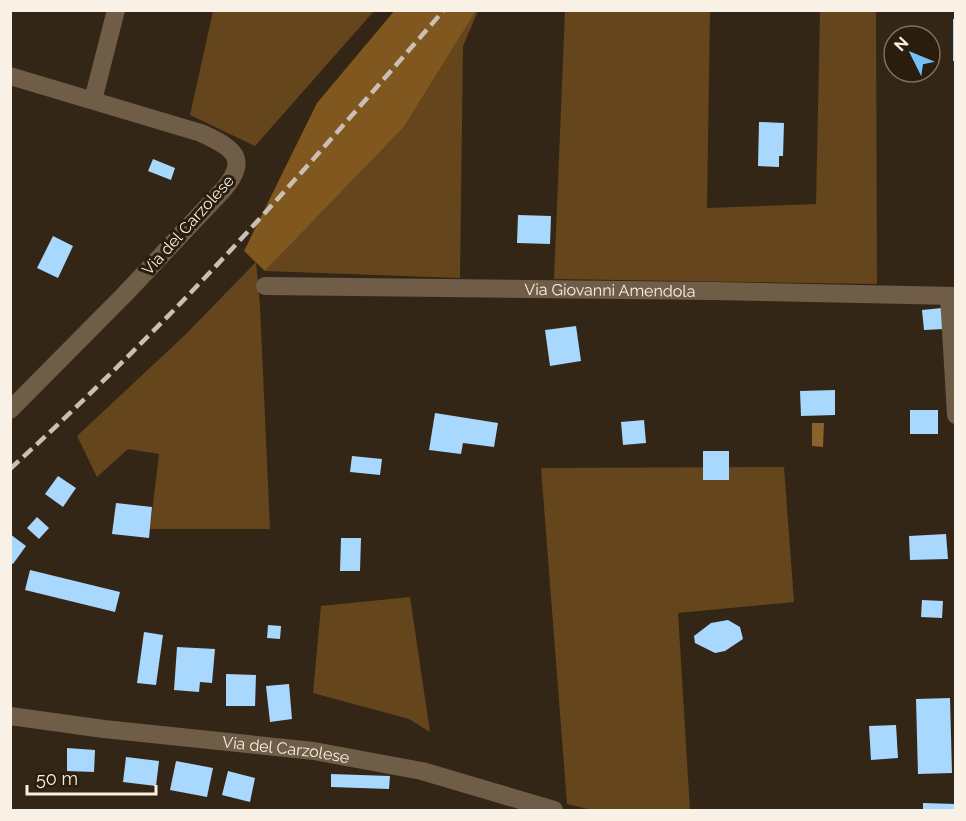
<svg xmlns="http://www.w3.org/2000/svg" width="966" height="821" font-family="Raleway,sans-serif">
  <rect width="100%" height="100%" fill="#342616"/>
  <g fill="#64451c">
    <polygon points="213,11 213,10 374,11 255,146 190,115"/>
    <polygon points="476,11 478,11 463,46 460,278 265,271 404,127"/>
    <polygon points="565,11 710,11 707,208 816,204 820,11 876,11 877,284 554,279"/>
    <polygon points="256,262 260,306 270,529 150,529 159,454 128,449 97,477 77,436 184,336"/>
    <polygon points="784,467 794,602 678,613 690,810 592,810 567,804 541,468"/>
    <polygon points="410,597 430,732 409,719 313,693 321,606"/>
  </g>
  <polygon fill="#80571e" points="395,10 476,11 404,127 265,271 244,251 317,103"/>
  <polygon fill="#8c622b" points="812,423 824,423 823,447 812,446"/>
  <g fill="#a8d8fd">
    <rect x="953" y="19" width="3" height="42"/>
    <polygon points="759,122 784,123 783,156 779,156 779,167 758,166"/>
    <polygon points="153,159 175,168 171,180 148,171"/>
    <polygon points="518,215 551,216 550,244 517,243"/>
    <polygon points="53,236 73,246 58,278 37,268"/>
    <polygon points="942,308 944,329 924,330 922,310"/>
    <polygon points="576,326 581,361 550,366 545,330"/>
    <polygon points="835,390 835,415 801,416 800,391"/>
    <rect x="910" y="410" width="28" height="24"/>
    <polygon points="435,413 498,423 494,447 463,443 461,454 429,450"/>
    <polygon points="644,420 646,443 623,445 621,422"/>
    <rect x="703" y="451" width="26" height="29"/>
    <polygon points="352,456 382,459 380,475 350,472"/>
    <polygon points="58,476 76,488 63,507 45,494"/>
    <polygon points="116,503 152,507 149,538 112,534"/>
    <polygon points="37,517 49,528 39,539 27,528"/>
    <polygon points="10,534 26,546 13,564 10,562"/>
    <polygon points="946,534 948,559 910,560 909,536"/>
    <polygon points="341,538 361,538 360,571 340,571"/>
    <polygon points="30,570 120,592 115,612 25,590"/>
    <polygon points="922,600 943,601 942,618 921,617"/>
    <polygon points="728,620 740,627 743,639 725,651 715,653 695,643 694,636 711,623"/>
    <polygon points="268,625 281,626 280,639 267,638"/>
    <polygon points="144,632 163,635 156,685 137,683"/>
    <polygon points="177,647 215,649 212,683 200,682 199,692 174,690"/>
    <polygon points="226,674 256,675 255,706 226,706"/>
    <polygon points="289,684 292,719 270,722 266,686"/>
    <polygon points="950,698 952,773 918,774 916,699"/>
    <polygon points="896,725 898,758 871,760 869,726"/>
    <polygon points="67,748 95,750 94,772 67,771"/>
    <polygon points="126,757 159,761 156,786 123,782"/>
    <polygon points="176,761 213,768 207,797 170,790"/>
    <polygon points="228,771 255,778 250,802 222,795"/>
    <polygon points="331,774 390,776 389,789 331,787"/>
    <polygon points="923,803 955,804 955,810 923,810"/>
  </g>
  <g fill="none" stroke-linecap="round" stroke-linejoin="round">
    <g stroke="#6f5d47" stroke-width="18">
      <path d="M10,76l191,57c31,14 50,25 22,57l-98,104 -115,116"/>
      <polyline points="93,100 116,10"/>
      <path id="s1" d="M265,286l447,5 244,5"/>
      <polyline points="949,296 956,415"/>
      <path id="s2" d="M10,716l94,13 210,22 108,20 132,39"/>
    </g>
    <path stroke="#c9bfb4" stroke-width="4.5" stroke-dasharray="12 6" stroke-linecap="butt" d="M10,469c56,-51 110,-104 163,-158 94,-97 182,-199 271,-301"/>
  </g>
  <g text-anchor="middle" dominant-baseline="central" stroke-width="6" stroke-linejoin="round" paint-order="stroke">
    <g font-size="16" fill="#f9f0e6" stroke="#2a1d0d">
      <text transform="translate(188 225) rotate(-48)">Via del Carzolese</text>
      <text stroke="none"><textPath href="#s1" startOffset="345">Via Giovanni Amendola</textPath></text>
      <text stroke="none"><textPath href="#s2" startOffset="278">Via del Carzolese</textPath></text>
    </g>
  </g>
  <rect width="966" height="821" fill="none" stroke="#f9f0e6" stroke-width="24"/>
  <g transform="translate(912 54) rotate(313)"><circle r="28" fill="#2a1d0d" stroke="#7d7164" stroke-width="1.5"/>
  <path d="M0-4.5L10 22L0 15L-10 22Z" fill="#75c0f6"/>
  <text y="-9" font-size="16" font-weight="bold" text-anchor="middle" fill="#f9f0e6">N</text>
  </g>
  <path d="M27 785v9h129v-9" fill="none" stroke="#f9f0e6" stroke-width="3"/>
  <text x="36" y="785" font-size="18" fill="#f9f0e6" stroke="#2a1d0d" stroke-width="4.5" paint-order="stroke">50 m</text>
</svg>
